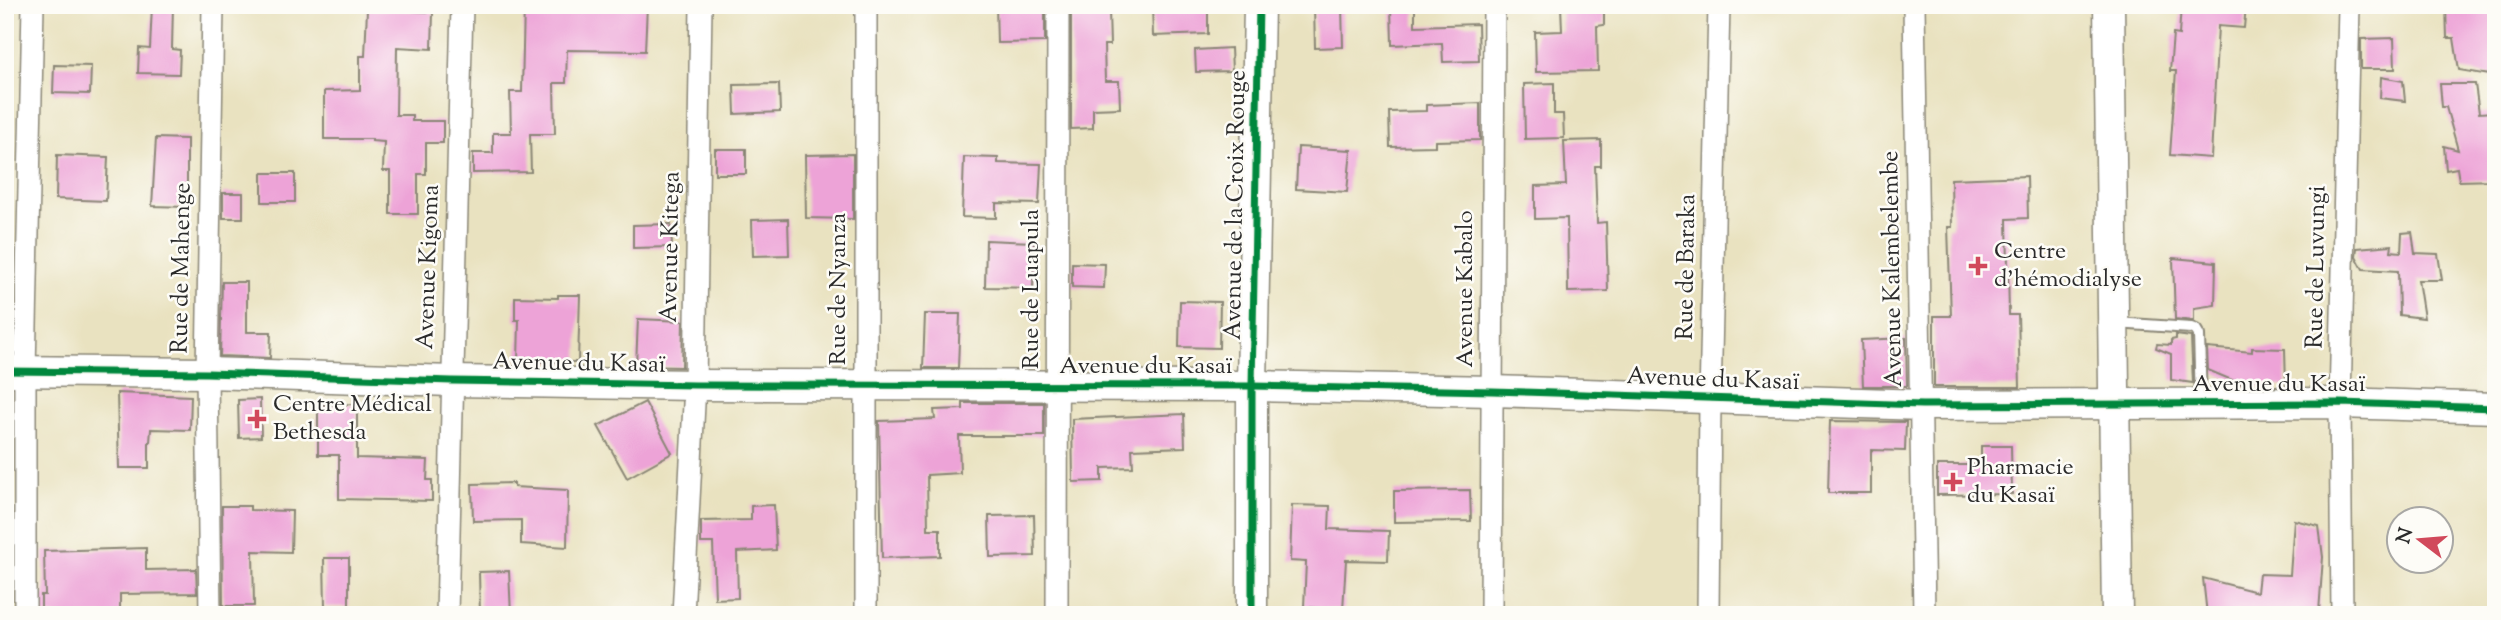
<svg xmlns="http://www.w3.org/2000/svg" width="2501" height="620" font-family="'Sorts Mill Goudy',serif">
  <rect width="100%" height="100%" fill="#fdfcf7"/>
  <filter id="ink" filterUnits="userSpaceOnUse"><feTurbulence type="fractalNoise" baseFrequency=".0143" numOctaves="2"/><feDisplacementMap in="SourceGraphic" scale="14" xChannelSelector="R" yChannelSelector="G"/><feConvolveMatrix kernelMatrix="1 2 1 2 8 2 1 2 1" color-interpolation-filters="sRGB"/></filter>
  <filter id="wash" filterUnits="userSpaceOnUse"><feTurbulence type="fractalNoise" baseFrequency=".00686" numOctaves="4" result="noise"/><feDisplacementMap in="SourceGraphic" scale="28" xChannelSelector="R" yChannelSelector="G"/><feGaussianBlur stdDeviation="1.57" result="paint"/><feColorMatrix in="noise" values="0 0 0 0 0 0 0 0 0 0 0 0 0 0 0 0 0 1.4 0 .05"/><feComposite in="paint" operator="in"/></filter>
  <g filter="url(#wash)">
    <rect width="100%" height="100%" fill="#e9e2c0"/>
    <g id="blocks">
      <g fill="#eda3d7">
        <polygon points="152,5 173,5 172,49 180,50 179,74 138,73 139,48 150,49"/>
        <polygon points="524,5 647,5 645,51 567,50 566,83 554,83 555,134 530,134 531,172 473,173 473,153 493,153 493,133 511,133 510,92 522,92"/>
        <polygon points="996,5 1045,5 1045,42 997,43"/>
        <polygon points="1071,5 1102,5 1102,10 1109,10 1110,45 1104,45 1105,81 1119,81 1120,108 1093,109 1093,128 1071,129"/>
        <polygon points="1152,5 1208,5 1208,34 1153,36"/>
        <polygon points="1391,5 1415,5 1415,26 1478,24 1479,61 1443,62 1442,43 1392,45"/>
        <polygon points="1561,5 1604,5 1604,25 1597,26 1598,71 1536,72 1535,32 1562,31"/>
        <polygon points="2181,5 2246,5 2244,28 2218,26 2211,158 2170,155 2176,71 2170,71 2173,34 2179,35"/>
        <polygon points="2446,5 2496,5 2496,76 2459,70 2454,38 2447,38"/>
        <polygon points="1314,6 1342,6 1343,47 1315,48"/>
        <polygon points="367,9 433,12 432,49 397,47 396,115 412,115 412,121 443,121 443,143 426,143 426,174 418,174 418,214 390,214 390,171 383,171 384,142 372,141 372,139 324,139 324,91 360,90 360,56 365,56"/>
        <polygon points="2394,38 2395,69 2361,69 2361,39"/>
        <polygon points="1231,48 1232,71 1196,72 1195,50"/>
        <polygon points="54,65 91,66 90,94 53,93"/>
        <polygon points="2381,77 2403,81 2405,101 2380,98"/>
        <polygon points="1554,83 1554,114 1563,114 1564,138 1525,139 1524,84"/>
        <polygon points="779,84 780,112 735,114 734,85"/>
        <polygon points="2440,84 2475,84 2479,113 2493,112 2496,129 2496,180 2459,181 2457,168 2446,170 2444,146 2458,150 2446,107 2442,107"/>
        <polygon points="1480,103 1480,140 1435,141 1435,146 1390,147 1389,112 1426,111 1426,105"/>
        <polygon points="156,138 187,139 187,207 152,206"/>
        <polygon points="1601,140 1601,166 1595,166 1597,223 1606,222 1608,291 1568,292 1567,218 1535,219 1535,186 1566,185 1564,141"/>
        <polygon points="1298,147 1351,150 1347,192 1296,189"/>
        <rect x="715" y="149" width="31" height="25"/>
        <polygon points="853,154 853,219 806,218 805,155"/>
        <polygon points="57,155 108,157 106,201 56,199"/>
        <polygon points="964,157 998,158 998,163 1041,164 1039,204 996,203 996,218 962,217"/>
        <rect x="262" y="173" width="33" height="29"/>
        <polygon points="2027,176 2028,218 2007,219 2009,315 2018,315 2020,387 1934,387 1934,316 1951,316 1948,227 1952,227 1951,179"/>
        <rect x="223" y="193" width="20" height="25"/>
        <polygon points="788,219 789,255 753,256 752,220"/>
        <polygon points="671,224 672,247 633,248 633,225"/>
        <polygon points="2412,232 2415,253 2438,254 2442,280 2418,280 2424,318 2399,315 2398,271 2363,269 2356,256 2357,248 2392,245 2391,251 2401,252 2402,233"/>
        <polygon points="986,240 1034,242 1033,288 985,287"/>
        <polygon points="2173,258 2216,262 2215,305 2194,308 2194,321 2175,319"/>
        <polygon points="1072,263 1105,264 1104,288 1072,287"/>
        <polygon points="222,282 247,282 247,332 271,332 270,358 220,356"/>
        <polygon points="558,295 580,295 578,362 518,362 519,320 515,320 515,297 558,298"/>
        <polygon points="1180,301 1220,302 1219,348 1179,347"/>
        <polygon points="925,314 960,314 958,368 923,368"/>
        <polygon points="638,319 683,321 682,367 636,366"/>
        <polygon points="2176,335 2191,337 2193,383 2171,380 2171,354 2156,348 2157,344 2171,345 2171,340 2176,339"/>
        <polygon points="1906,338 1907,386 1863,386 1861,340"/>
        <polygon points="2207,348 2252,352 2252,348 2285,349 2286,386 2246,386 2208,370"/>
        <polygon points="117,393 191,396 190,430 151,429 150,442 149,442 149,468 119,468"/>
        <polygon points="260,399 261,437 239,438 238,400"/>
        <polygon points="645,402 672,453 627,478 598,426"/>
        <polygon points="963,403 1044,403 1044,436 959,436 960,473 927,475 928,529 940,529 940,556 882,558 879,421 935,419 934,410 963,409"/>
        <polygon points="357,404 357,458 428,460 427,480 432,480 432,501 339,499 339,455 318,455 318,405"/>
        <polygon points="1184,414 1185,447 1132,449 1133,467 1102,468 1102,481 1073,482 1072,419"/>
        <polygon points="1830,421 1906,422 1905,451 1871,450 1871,493 1828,493"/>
        <polygon points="1981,446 2011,446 2012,494 1937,495 1937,465 1981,465"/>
        <polygon points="514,483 514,487 568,490 567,547 521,544 521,520 473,521 472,484"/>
        <polygon points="1470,490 1471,521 1394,522 1394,491"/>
        <polygon points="774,505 776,550 737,552 738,598 715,599 713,543 701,543 701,521 751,520 751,506"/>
        <polygon points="1292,505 1330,506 1329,529 1389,531 1388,561 1346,560 1343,610 1304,607 1306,562 1290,561"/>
        <polygon points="222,506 250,506 250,510 292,511 291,552 253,551 254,606 223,606"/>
        <polygon points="1034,515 1035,556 990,557 989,516"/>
        <polygon points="2294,520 2319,526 2323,557 2319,612 2234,612 2234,615 2207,615 2203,578 2257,592 2259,574 2290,575"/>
        <polygon points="146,548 146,570 196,569 197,593 120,594 120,615 41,615 41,595 45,595 44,551"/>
        <polygon points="324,558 349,558 349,607 325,607"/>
        <polygon points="509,571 511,615 480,615 479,572"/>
      </g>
    </g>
  </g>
  <g filter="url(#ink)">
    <use href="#blocks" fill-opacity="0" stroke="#8a8676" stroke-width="2"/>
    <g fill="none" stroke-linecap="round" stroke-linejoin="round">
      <g stroke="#8a8676" stroke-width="14">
        <polyline id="lane" points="2115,323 2191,328 2196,330 2199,335 2201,403"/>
      </g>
      <g stroke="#8a8676" stroke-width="24">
        <g id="street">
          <polyline points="866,5 866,615"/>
          <polyline points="1914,5 1924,615"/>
          <polyline points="25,615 25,371 33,5"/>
          <polyline points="210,615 207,373 213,5"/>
          <polyline points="447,615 462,5"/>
          <polyline points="683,615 695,385 701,5"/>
          <polyline points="1057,615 1058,5"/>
          <polyline points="1491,615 1494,5"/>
          <polyline points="1708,615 1710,400 1719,5"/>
          <polyline points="2342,615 2340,403 2349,5"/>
        </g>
      </g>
      <g stroke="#8a8676" stroke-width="33">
        <g id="secondary">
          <polyline points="2109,5 2117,615"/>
          <polyline points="5,371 207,373 452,381 695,385 1252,386 1492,391 1922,405 2340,403 2496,408"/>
          <polyline points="1252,615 1252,386 1259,5"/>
        </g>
      </g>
      <use href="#lane" stroke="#fff" stroke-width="10"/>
      <use href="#street" stroke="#fff" stroke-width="21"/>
      <use href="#secondary" stroke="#fff" stroke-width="30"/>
      <g stroke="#fdfcf7" stroke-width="11">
        <g id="cycleway">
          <polyline points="5,371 207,373 452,381 695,385 1252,386 1492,391 1922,405 2340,403 2496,408"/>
          <polyline points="1252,615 1252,386 1259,5"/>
        </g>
      </g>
      <use href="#cycleway" stroke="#00873e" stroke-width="7"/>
    </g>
  </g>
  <g fill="#d1495b" stroke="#fdfcf7" stroke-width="2.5">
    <path d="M1974.5 255.5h7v7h7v7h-7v7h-7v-7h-7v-7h7z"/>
    <path d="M253.5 408.5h7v7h7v7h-7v7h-7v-7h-7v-7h7z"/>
    <path d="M1949.5 471.5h7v7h7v7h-7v7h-7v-7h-7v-7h7z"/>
  </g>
  <g text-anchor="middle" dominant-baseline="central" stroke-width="5" stroke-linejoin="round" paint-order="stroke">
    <g font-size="24" fill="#2b2b2b" stroke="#fdfcf7">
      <text transform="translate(1236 205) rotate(-89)">Avenue de la Croix Rouge</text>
      <text transform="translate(671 247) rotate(-89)">Avenue Kitega</text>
      <text transform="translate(429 267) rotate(-88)">Avenue Kigoma</text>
      <text transform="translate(1687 267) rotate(-89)">Rue de Baraka</text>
      <text transform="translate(2317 267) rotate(-89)">Rue de Luvungi</text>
      <text transform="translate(182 268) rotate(-89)">Rue de Mahenge</text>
      <text transform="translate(1893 269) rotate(-91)">Avenue Kalembelembe</text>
      <text transform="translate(839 289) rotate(-90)">Rue de Nyanza</text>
      <text transform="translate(1032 289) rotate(-90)">Rue de Luapula</text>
      <text transform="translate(1466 289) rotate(-90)">Avenue Kabalo</text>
      <text transform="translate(579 364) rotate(1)">Avenue du Kasaï</text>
      <text x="1146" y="367">Avenue du Kasaï</text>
      <text transform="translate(1713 380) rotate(2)">Avenue du Kasaï</text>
      <text x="2279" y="385">Avenue du Kasaï</text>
    </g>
    <g font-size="24" fill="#2b2b2b" stroke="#fdfcf7" text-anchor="start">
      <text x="1994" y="252">Centre<tspan x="1994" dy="28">d'hémodialyse</tspan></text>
      <text x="273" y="405">Centre Médical<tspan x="273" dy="28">Bethesda</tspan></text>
      <text x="1967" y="468">Pharmacie<tspan x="1967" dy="28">du Kasaï</tspan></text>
    </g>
  </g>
  <rect width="2501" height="620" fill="none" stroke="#fdfcf7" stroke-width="28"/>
  <g transform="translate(2420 540) rotate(286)"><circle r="33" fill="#fdfcf7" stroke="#a9a8a5" stroke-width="2"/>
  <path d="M0-5L12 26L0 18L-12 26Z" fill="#d1495b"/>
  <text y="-10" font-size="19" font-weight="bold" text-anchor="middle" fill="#2b2b2b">N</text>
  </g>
</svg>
